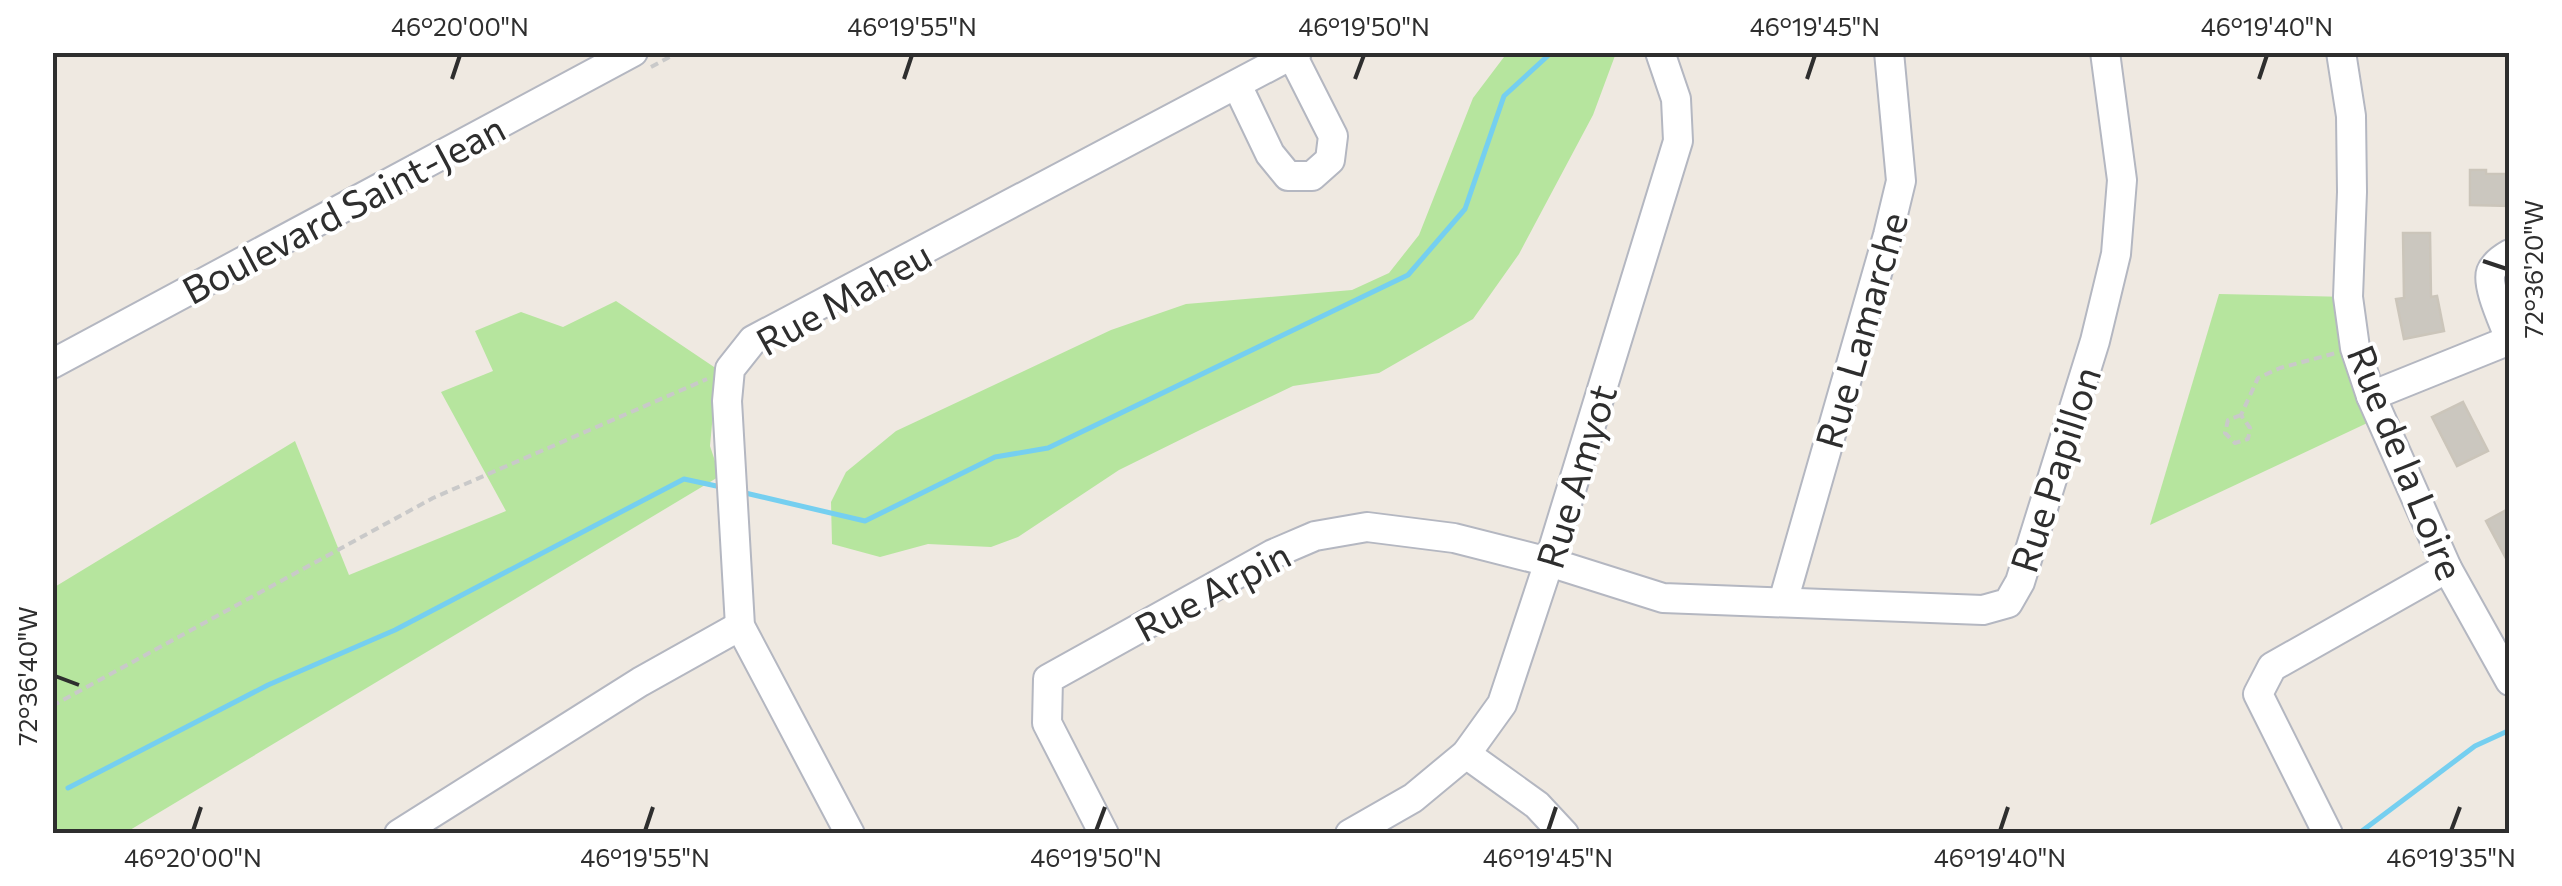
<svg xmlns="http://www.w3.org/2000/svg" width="2562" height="886" font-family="Commissioner,sans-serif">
  <rect width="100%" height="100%" fill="#efe9e1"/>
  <g fill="#b6e59e">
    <polygon points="1507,53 1616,53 1593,115 1519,254 1473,319 1379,373 1293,386 1200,430 1119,470 1018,537 991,547 928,544 880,557 832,544 831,502 846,472 896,431 1111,330 1186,304 1352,290 1389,273 1419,235 1473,98"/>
    <polygon points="2219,294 2348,297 2380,417 2150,525"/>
    <polygon points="616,301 717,369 710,446 720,476 125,833 53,834 53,588 295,441 349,575 506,511 441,392 493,371 475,331 521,312 563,327"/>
  </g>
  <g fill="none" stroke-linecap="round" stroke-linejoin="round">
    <g stroke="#75cff0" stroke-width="5">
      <polyline points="741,492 865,521 995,457 1048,448 1408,275 1465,209 1504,96 1552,52"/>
      <polyline points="68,788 268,685 395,630 684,479 721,487"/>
      <polyline points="2358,834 2475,746 2510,730"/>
    </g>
  </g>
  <g fill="#cbc7bf" stroke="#cbc5ba" stroke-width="2.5">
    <polygon points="2470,170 2486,170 2486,174 2510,174 2510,206 2470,205"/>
    <polygon points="2403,233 2430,233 2431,297 2437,296 2444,331 2404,339 2396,299 2404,298"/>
    <polygon points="2463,402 2488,451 2457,466 2432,417"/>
    <polygon points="2510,508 2510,566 2486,521"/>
  </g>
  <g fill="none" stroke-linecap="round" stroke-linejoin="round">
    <g stroke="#b4b7c1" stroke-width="32">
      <g id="minor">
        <polyline points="2341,52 2351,116 2352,192 2348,297 2355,348 2371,396 2447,568 2510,681"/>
        <polyline points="1237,85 1270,154 1288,176 1312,176 1330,160 1333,136 1292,55"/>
        <path d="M2510,254c-7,4 -16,10 -19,18 -5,14 14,53 19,68"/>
        <polyline points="52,364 633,52"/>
        <polyline points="2371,396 2510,340"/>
        <polyline points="1783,602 1888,235 1901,181 1889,52"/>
        <polyline points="1466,754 1537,805 1564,834"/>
        <polyline points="399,834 640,682 740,626"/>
        <polyline points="850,834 740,626 727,401 730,369 753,340 1297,52"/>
        <polyline points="1104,834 1047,723 1048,679 1273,554 1315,536 1367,527 1454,538 1549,562 1663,598 1983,610 2008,603 2020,582 2095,341 2116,254 2122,180 2105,52"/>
        <polyline points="1350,834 1413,798 1466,754 1502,704 1549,562 1678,141 1676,99 1660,52"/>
        <polyline points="2328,834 2258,694 2272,667 2447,568"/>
      </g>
    </g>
    <g stroke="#c9c9c9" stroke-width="4" stroke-dasharray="8 5" stroke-linecap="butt">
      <polyline points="651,67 679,52"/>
      <polyline points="2241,415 2228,420 2225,433 2235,443 2248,439 2250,428 2241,415 2258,378 2280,368 2336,353"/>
      <polyline points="52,706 433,498 707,379"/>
    </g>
    <use href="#minor" stroke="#fff" stroke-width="28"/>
  </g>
  <path fill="none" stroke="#2e2e2e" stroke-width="4" d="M452,79l8,-24M904,79l8,-24M1355,79l9,-24M1807,79l8,-24M2259,79l8,-24M2483,261l24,8M55,676l24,9M193,831l8,-24M645,831l8,-24M1096,831l9,-24M1548,831l8,-24M2000,831l8,-24M2451,831l9,-24"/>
  <g text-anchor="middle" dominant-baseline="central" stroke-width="8" stroke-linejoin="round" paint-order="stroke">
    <g font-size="38" fill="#2e2e2e" stroke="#fff">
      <text transform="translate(343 208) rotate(-28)">Boulevard Saint-Jean</text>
      <text transform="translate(843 297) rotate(-29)">Rue Maheu</text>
      <text transform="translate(1860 330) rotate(-74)">Rue Lamarche</text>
      <text transform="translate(2407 462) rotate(68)">Rue de la Loire</text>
      <text transform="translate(2054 469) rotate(-72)">Rue Papillon</text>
      <text transform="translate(1575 476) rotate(-73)">Rue Amyot</text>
      <text transform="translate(1212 590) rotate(-28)">Rue Arpin</text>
    </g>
  </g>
  <rect width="2562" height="886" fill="none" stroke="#ffffff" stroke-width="110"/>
  <rect x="55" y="55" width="2452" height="776" fill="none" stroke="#2e2e2e" stroke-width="4"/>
  <g font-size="25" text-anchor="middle" fill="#2e2e2e">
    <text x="460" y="36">46°20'00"N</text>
    <text x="912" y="36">46°19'55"N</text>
    <text x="1364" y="36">46°19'50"N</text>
    <text x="1815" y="36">46°19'45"N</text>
    <text x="2267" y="36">46°19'40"N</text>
    <text transform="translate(2534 269) rotate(-90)" y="9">72°36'20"W</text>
    <text transform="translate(28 676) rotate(-90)" y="9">72°36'40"W</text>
    <text x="193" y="867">46°20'00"N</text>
    <text x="645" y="867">46°19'55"N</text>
    <text x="1096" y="867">46°19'50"N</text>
    <text x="1548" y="867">46°19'45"N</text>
    <text x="2000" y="867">46°19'40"N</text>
    <text x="2451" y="867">46°19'35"N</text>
  </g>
</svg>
